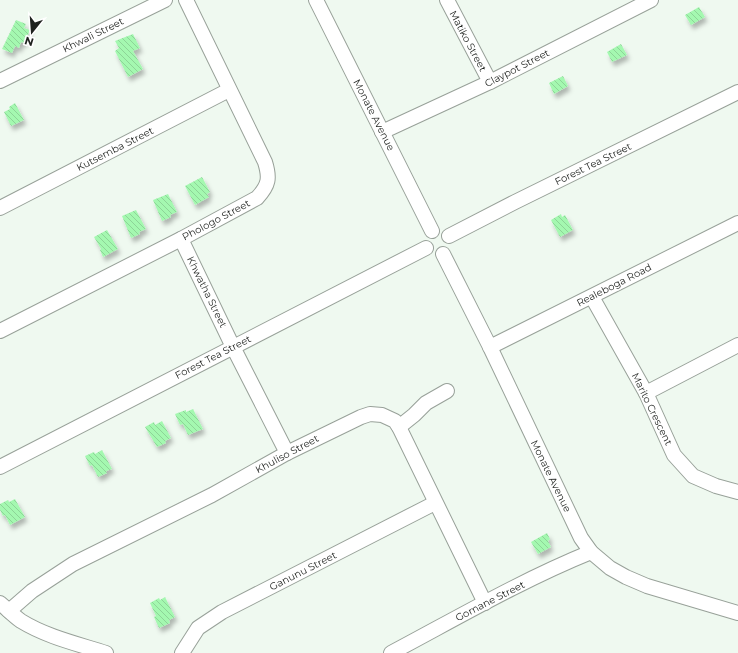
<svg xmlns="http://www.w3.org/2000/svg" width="738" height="653" font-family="Montserrat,sans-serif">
  <defs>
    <pattern id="building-back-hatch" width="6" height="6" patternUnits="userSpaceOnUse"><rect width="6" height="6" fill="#a4f8b0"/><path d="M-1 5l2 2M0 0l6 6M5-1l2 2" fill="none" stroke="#8dd497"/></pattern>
    <filter id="shadow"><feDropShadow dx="2.5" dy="4.5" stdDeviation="2" flood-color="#0004"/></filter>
  </defs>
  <rect width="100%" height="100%" fill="#eff9f0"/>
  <g fill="url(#building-back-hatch)" filter="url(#shadow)">
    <polygon points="699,7 705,17 691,25 685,15"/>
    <polygon points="16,20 26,24 24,28 30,30 24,43 21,42 19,48 15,46 12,53 2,49"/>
    <polygon points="133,34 140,48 133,51 143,69 128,77 115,51 119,48 115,41"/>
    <polygon points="621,44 627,55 612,62 607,52"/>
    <polygon points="563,76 568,86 554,94 549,83"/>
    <polygon points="15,103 24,120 11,126 4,112 10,109 9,107"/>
    <polygon points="202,177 210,192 207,194 209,197 195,205 185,186"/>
    <polygon points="168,194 177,212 170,215 171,217 162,221 153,200"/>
    <polygon points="136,210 146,229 139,232 140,234 131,238 122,216"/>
    <polygon points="561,214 562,217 565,215 573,230 560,237 551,220"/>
    <polygon points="107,230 118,249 103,257 100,250 101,249 94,237"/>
    <polygon points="193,409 203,429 188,435 183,424 180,425 175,414 186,410 186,412"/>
    <polygon points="162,421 171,438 165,441 166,443 157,447 145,427 154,422 155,425"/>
    <polygon points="102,450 112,469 106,471 107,473 98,477 92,465 90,466 85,456 94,452 95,454"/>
    <polygon points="15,499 25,517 10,525 5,515 3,516 0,510 0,504 8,500 9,502"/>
    <polygon points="547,533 550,539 548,541 551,547 538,554 531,542"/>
    <polygon points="165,597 175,617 169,620 170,623 159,628 154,617 156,616 150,603 159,598 160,600"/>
  </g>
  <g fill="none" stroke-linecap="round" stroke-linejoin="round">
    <g stroke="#98a199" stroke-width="16">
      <g id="minor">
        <polyline points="316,0 432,231"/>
        <polyline points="447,0 490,82"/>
        <polyline points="0,81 165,0"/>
        <polyline points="382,132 490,82 651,0"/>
        <polyline points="0,208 229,90"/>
        <polyline points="449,236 515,202 738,92"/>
        <polyline points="181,239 233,347 287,453"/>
        <polyline points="443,254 490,347 581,538 591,552 610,568 626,577 647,586 738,613"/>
        <polyline points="592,297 646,393 674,455 693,476 716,486 738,492"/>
        <path d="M0,331l181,-92 76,-41c12,-13 13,-20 8,-36l-79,-162"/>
        <polyline points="490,347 738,223"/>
        <polyline points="646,393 738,345"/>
        <polyline points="399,427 414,415 426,403 447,391"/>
        <polyline points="0,467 426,248"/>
        <path d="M0,603c7,6 14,13 21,18 26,16 57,23 85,32"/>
        <polyline points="9,611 32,591 73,564 212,495 287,453 361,417 370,414 382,415 395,421 399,427 485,603"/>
        <polyline points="182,653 198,628 222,612 435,503"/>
        <path d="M391,653c66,-35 131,-73 200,-101"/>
      </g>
    </g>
    <use href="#minor" stroke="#fff" stroke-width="14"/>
  </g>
  <g text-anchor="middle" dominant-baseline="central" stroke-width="3" stroke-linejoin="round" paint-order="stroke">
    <g font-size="10" fill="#1f221f" stroke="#fff">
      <text transform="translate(93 35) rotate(-26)">Khwali Street</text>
      <text transform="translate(468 41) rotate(62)">Matiko Street</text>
      <text transform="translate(517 68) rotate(-27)">Claypot Street</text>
      <text transform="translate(374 115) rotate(63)">Monate Avenue</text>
      <text transform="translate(115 149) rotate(-27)">Kutsemba Street</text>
      <text transform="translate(593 164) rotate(-26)">Forest Tea Street</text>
      <text transform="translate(216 220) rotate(-28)">Phologo Street</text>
      <text transform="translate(614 285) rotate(-27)">Realeboga Road</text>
      <text transform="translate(207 292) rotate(64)">Khwatha Street</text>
      <text transform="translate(213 357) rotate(-27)">Forest Tea Street</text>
      <text transform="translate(652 409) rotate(64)">Marito Crescent</text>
      <text transform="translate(287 454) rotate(-28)">Khuliso Street</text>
      <text transform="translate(551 476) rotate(64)">Monate Avenue</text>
      <text transform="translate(303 571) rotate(-27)">Ganunu Street</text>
      <text transform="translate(490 601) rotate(-27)">Gomane Street</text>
    </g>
  </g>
  <g transform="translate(32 32) rotate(197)" stroke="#ffffff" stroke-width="3" paint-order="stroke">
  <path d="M0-3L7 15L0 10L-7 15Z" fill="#1f221f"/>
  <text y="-6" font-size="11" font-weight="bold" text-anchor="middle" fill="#1f221f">N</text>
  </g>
</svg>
